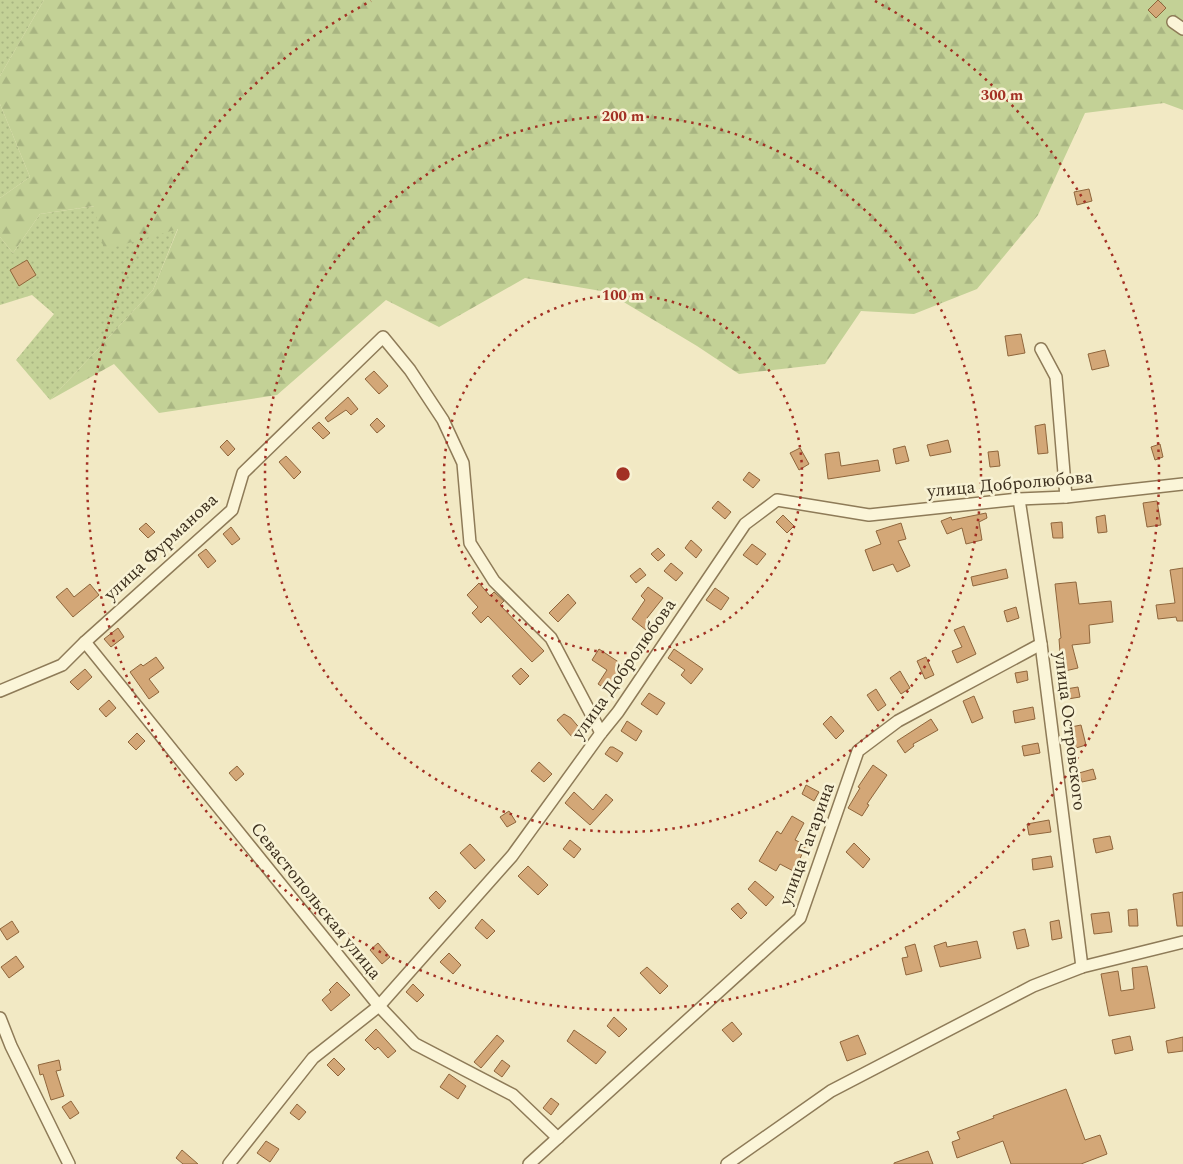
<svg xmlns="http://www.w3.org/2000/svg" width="1183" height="1164" font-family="Spectral,serif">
  <defs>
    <pattern id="grass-dots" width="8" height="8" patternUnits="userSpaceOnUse" patternTransform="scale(1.25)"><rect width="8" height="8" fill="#c3d196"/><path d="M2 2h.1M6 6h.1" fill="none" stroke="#a8b481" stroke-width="1.8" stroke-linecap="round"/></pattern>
    <pattern id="forest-firs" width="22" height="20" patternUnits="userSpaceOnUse" patternTransform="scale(1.25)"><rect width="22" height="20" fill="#c3d196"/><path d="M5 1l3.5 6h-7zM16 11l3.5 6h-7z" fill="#a8b481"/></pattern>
  </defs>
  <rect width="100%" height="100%" fill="#f2e9c4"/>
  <g fill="url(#grass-dots)">
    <polygon points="0,0 44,0 0,76"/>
    <polygon points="0,104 30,177 0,198"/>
    <polygon points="95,206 178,228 153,290 50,400 16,360 54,314 32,295 0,305 0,237 13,253 40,214"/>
  </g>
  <polygon fill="url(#forest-firs)" points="44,0 1183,0 1183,110 1164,103 1085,113 1038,215 977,289 914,314 861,311 825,364 739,374 697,346 607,292 525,278 439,327 386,300 277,395 159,413 114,364 50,400 153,290 178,229 104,250 94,206 40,214 13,253 0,237 0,198 30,177 0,104 0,76"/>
  <g fill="#d3a777" stroke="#8f663c">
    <polygon points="1158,0 1166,8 1156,18 1148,10"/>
    <polygon points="1089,189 1092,201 1077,205 1074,192"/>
    <polygon points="27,260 36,275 19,286 10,270"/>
    <polygon points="1021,334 1025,353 1008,356 1005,336"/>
    <polygon points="1105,350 1109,366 1092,370 1088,354"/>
    <polygon points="374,371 388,386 379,394 365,379"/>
    <polygon points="348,397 358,409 351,415 346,410 328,422 325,418"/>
    <polygon points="377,418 385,426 377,433 370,425"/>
    <polygon points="319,422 330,433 323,439 312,428"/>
    <polygon points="1045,424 1048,453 1038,454 1035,426"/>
    <polygon points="227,440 235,449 228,456 220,447"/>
    <polygon points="948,440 951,452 930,456 927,445"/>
    <polygon points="1160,444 1163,457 1155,460 1151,447"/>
    <polygon points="905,446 909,461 896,464 893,449"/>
    <polygon points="800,448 809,464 799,470 790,453"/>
    <polygon points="998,451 1000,466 990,467 988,452"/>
    <polygon points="839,452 841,466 878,460 880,471 828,479 825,454"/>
    <polygon points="286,456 301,472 294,479 279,462"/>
    <polygon points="749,472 760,480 753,488 743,480"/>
    <polygon points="718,501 731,512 725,519 712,508"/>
    <polygon points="1157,501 1161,525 1147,527 1143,503"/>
    <polygon points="986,513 987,518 979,522 982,540 966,544 962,528 947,534 941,521 951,517 952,520"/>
    <polygon points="783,515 794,526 787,533 776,522"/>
    <polygon points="1105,515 1107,532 1098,533 1096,517"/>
    <polygon points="1062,522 1063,538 1053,538 1051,523"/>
    <polygon points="146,523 155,532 148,538 139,529"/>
    <polygon points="901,523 906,539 898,541 910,566 897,572 893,564 873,571 865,550 881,544 876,531"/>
    <polygon points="231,527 240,539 232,545 223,534"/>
    <polygon points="691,540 702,550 696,558 685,548"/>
    <polygon points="752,544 766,554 757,565 743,555"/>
    <polygon points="658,548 665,555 658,561 651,554"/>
    <polygon points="206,549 216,561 208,568 198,555"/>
    <polygon points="671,563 683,573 676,581 664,571"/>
    <polygon points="640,568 646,575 636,583 630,576"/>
    <polygon points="1183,568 1183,621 1177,621 1176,617 1158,619 1156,605 1175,603 1170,570"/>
    <polygon points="1006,569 1008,578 973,586 971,577"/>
    <polygon points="1076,582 1079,604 1111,601 1113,622 1089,625 1090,643 1072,645 1078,668 1065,671 1060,652 1059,639 1061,638 1055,584"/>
    <polygon points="479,583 490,596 494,592 504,601 500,605 544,651 532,662 488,616 481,623 472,613 478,607 467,595"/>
    <polygon points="90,584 99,595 73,617 56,597 67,588 74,597"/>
    <polygon points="648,587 663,598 647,618 652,622 646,630 632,619 645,600 641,596"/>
    <polygon points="715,588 729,598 721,610 706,600"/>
    <polygon points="568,594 576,603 558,622 549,613"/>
    <polygon points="1016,607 1019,618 1007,622 1004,611"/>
    <polygon points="964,626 976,654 957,663 952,651 962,647 954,630"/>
    <polygon points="118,628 124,637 111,647 104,639"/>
    <polygon points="599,649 623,665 607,690 598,684 607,670 592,660"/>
    <polygon points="674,649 703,669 691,684 681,675 685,670 668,658"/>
    <polygon points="156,657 164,668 149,679 159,692 149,699 130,672 141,664 143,666"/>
    <polygon points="926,657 934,675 925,679 917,661"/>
    <polygon points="521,668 529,676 520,685 512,676"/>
    <polygon points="85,669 92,677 78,690 70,682"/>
    <polygon points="900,671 910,688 901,694 890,678"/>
    <polygon points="1027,671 1028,680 1017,683 1015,673"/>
    <polygon points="1078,687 1080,697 1068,699 1066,689"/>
    <polygon points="876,689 886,705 878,711 867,695"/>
    <polygon points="649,693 665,703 657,715 641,704"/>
    <polygon points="974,696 983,718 972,723 963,701"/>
    <polygon points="109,700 116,708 106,717 99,709"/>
    <polygon points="1033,707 1035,719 1015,723 1013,711"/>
    <polygon points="564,714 571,718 582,731 573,738 557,720"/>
    <polygon points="831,716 844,731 836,739 823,724"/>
    <polygon points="931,719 938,730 913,744 914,746 905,753 897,741"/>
    <polygon points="627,721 642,731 636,741 621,731"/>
    <polygon points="1081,725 1086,745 1076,748 1071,727"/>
    <polygon points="137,733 145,741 136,750 128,742"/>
    <polygon points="1038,743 1040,753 1024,756 1022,746"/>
    <polygon points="610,747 613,747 623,753 617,762 605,754"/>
    <polygon points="539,762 552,774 544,782 531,771"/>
    <polygon points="873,765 887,775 867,804 869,805 862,816 848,808 860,788 858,787"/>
    <polygon points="237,766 244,774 236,781 229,773"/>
    <polygon points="1093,769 1096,779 1082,782 1079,773"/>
    <polygon points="806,785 819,792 814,801 802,794"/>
    <polygon points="574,792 593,810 606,794 613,800 590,825 565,803"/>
    <polygon points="509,811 516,822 507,827 500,817"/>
    <polygon points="792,816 804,823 795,840 806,845 799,861 802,863 797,873 780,864 776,871 759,861 777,831 781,834"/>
    <polygon points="1049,820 1051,832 1029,835 1027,824"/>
    <polygon points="1110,836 1113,849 1096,853 1093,839"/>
    <polygon points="570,840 581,849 574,858 563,849"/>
    <polygon points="854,843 870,859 863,868 846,852"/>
    <polygon points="470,844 485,860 475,869 460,853"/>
    <polygon points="1051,856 1053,867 1033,870 1032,859"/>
    <polygon points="528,866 548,885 538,895 518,876"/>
    <polygon points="755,881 774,897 766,906 748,889"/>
    <polygon points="436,891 446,901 439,909 429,898"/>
    <polygon points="1183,892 1183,926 1177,926 1173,894"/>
    <polygon points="738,903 747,913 741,919 731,909"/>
    <polygon points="1137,909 1138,926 1129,926 1128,910"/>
    <polygon points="1109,912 1112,932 1094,934 1091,914"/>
    <polygon points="482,919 495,931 487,939 475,928"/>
    <polygon points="1059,920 1062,938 1052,940 1050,922"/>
    <polygon points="12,921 19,932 7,940 0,929"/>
    <polygon points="1025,929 1029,946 1017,949 1013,932"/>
    <polygon points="977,941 981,958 940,967 934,946 946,942 947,947"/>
    <polygon points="378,943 390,957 382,964 370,950"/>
    <polygon points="915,944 922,971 906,975 902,958 908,957 905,947"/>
    <polygon points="449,953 461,965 453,974 440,962"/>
    <polygon points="16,956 24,967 9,978 1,967"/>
    <polygon points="1147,966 1155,1008 1109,1016 1101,974 1118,971 1121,991 1134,989 1132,968"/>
    <polygon points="647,967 668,986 660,994 640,973"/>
    <polygon points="337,982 350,995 331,1011 322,1000 331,992 329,990"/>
    <polygon points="413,984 424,995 417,1002 406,992"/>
    <polygon points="614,1017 627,1029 619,1037 607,1026"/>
    <polygon points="732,1022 742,1034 733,1042 722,1030"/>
    <polygon points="376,1029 396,1051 388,1058 378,1047 375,1050 365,1040"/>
    <polygon points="574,1030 606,1052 596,1064 567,1041"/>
    <polygon points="497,1035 504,1041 481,1068 474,1062"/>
    <polygon points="858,1035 866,1054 847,1061 840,1042"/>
    <polygon points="1130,1036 1133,1050 1115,1054 1112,1040"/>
    <polygon points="1183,1037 1183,1051 1168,1053 1166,1041"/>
    <polygon points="334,1058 345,1069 338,1076 327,1065"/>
    <polygon points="59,1060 61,1070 56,1071 64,1096 51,1100 43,1074 40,1075 38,1065"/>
    <polygon points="502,1060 510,1066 502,1077 494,1071"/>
    <polygon points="449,1074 466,1086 458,1099 440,1087"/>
    <polygon points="1066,1089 1085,1140 1100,1135 1107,1154 1081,1164 1011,1164 1003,1141 957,1158 952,1142 960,1139 957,1132 994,1118 993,1116"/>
    <polygon points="551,1098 559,1104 551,1115 543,1108"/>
    <polygon points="71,1101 79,1113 70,1119 62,1107"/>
    <polygon points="297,1104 306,1112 299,1120 290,1113"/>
    <polygon points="266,1141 279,1149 270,1162 257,1153"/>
    <polygon points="182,1150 198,1164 183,1164 176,1158"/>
    <polygon points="928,1151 933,1164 894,1164 894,1163"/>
  </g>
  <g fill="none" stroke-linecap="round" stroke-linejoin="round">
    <g stroke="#8e7b58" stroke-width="14">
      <g id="minor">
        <polyline points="1173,22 1183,29"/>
        <polyline points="1041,349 1056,377 1066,497"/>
        <polyline points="1019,499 1041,644 1082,967"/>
        <polyline points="85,642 379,1006 415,1044 513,1095 558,1138"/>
        <polyline points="0,691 62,665 85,642 232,510 243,473 383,337 410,370 443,420 463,463 470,543 494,581 551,638 601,733"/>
        <polyline points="0,1018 11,1046 69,1164"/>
        <polyline points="229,1164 313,1058 379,1006 512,856 601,733 618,712 745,524 777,500 869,515 1019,499 1066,497 1183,484"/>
        <polyline points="529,1164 800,918 858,751 898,721 1041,644"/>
        <polyline points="727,1164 831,1091 1033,986 1082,967 1183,942"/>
      </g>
    </g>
    <use href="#minor" stroke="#fbf5d8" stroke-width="11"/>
  </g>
  <g fill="none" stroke="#a23124" stroke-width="2.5" stroke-dasharray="2.5 5">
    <circle cx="623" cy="474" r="179"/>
    <circle cx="623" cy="474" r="358"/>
    <path d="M875 1A536 536 0 1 1 371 1"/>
  </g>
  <g text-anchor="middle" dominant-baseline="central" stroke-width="5" stroke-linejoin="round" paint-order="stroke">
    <g font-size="18" fill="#3d301e" stroke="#f8f2d4">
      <text transform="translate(1010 484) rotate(-5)">улица Добролюбова</text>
      <text transform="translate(161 547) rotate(-43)">улица Фурманова</text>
      <text transform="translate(624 669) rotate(-55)">улица Добролюбова</text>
      <text transform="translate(1070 731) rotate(83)">улица Островского</text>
      <text transform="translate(807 844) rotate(-70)">улица Гагарина</text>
      <text transform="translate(316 901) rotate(51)">Севастопольская улица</text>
    </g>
  </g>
  <circle cx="623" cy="474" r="8" fill="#a23124" stroke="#f8f2d4" stroke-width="2.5"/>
  <g font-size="15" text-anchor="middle" font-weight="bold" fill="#a23124" stroke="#f8f2d4" stroke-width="5" stroke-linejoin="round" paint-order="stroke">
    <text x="1002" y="100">300 m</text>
    <text x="623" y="121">200 m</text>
    <text x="623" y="300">100 m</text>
  </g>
</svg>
